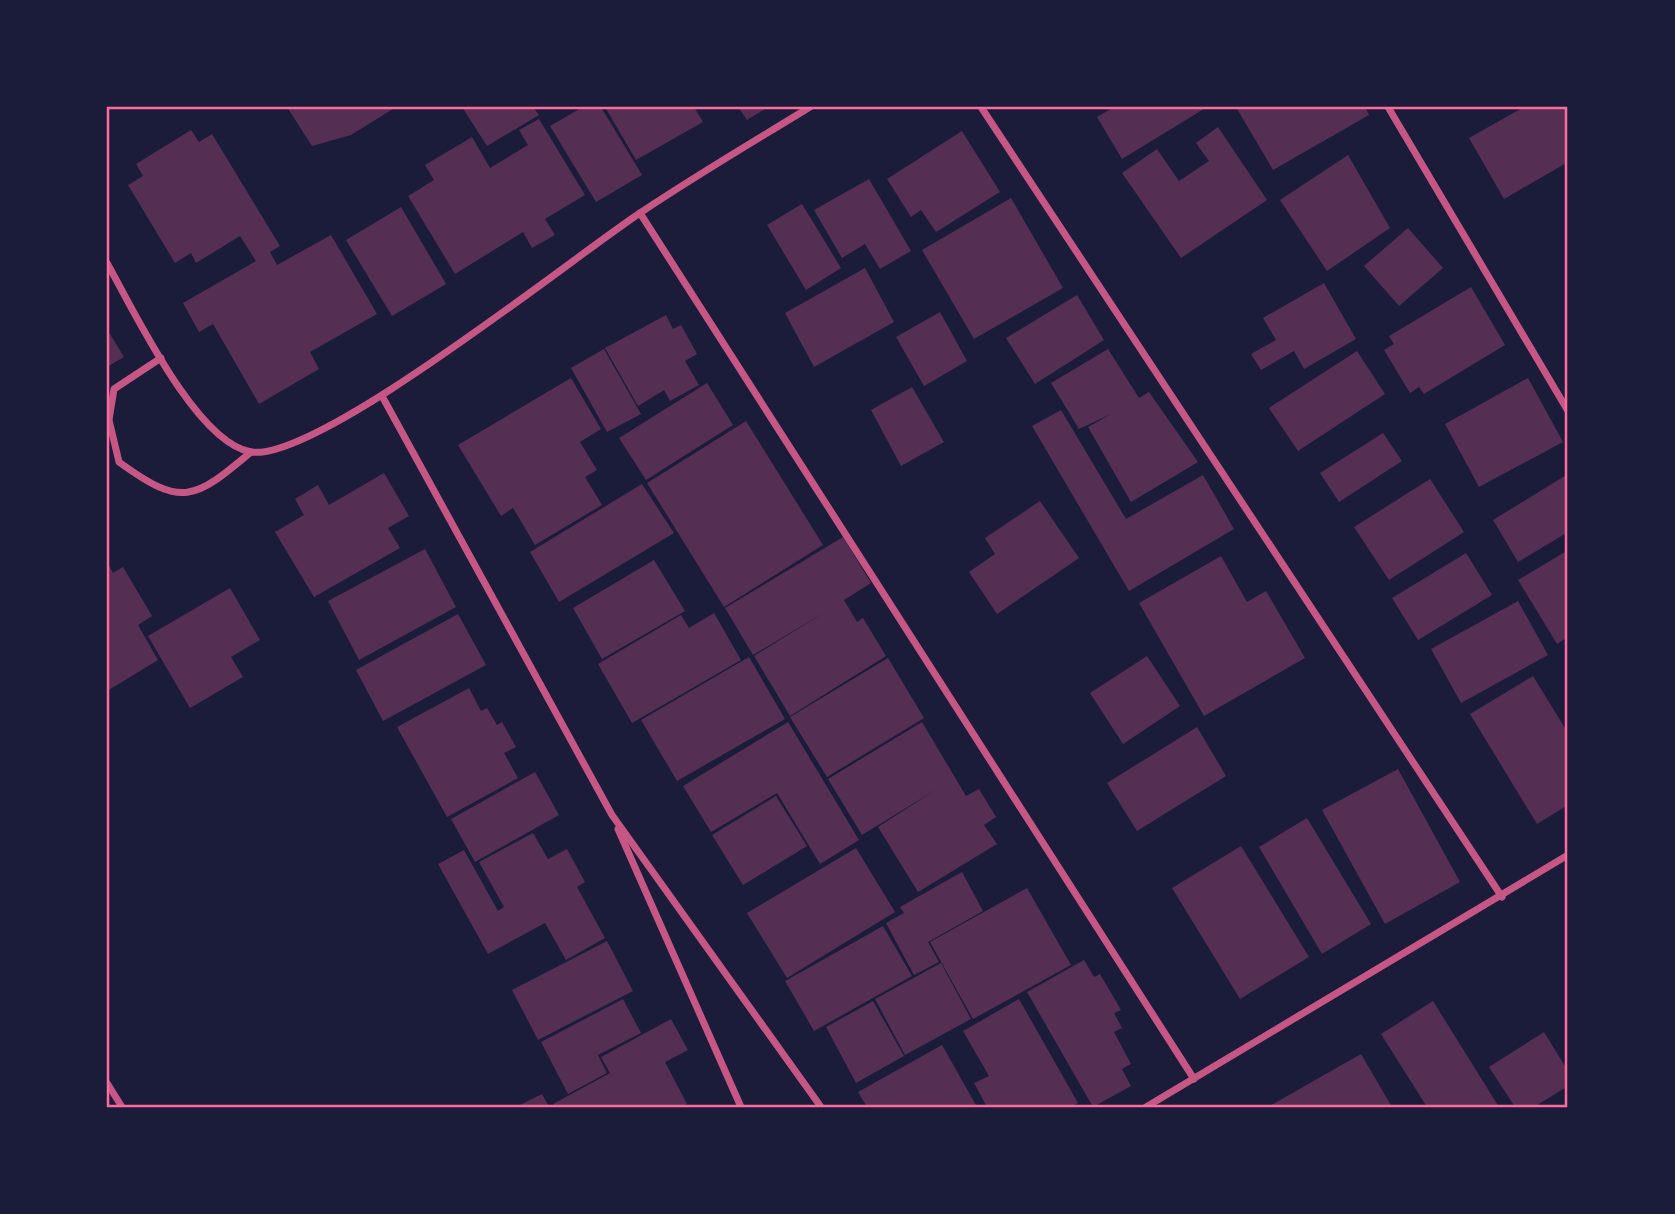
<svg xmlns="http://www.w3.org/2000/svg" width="1675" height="1214" font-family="'DejaVu Sans',sans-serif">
  <rect width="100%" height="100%" fill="#1b1b3a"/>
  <g fill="#542f53">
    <polygon points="287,107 396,107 351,135 312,146"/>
    <polygon points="462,107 533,107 539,115 487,146"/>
    <polygon points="583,107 601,107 642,175 596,202 550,126"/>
    <polygon points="605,107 694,107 703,122 636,160"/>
    <polygon points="738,107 768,107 747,120"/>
    <polygon points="1114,107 1207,107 1122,159 1097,117"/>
    <polygon points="1236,107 1365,107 1369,115 1273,170"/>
    <polygon points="1524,107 1568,107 1568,162 1504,199 1469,138"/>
    <polygon points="539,119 585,195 545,219 555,235 532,248 523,232 455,274 408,196 434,180 425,165 472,137 490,168 528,145 519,130"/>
    <polygon points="1218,127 1267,200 1181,258 1122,173 1157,149 1179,181 1209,161 1196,143"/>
    <polygon points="191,130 199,142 212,134 280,246 270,252 277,265 331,235 377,314 310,352 319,369 259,404 213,324 199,332 183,303 256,261 240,236 196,263 191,253 175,263 128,185 143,176 136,164"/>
    <polygon points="962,131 1000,192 936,232 921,210 911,217 887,179"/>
    <polygon points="1348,155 1390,228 1327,271 1280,200"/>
    <polygon points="869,179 911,251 880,269 865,244 842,258 814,210"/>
    <polygon points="1011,198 1063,288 974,339 922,250"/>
    <polygon points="802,204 841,268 806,290 767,225"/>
    <polygon points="401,207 446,284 392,316 346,240"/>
    <polygon points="1408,228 1443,268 1399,306 1364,266"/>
    <polygon points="865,268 894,322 814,367 785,313"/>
    <polygon points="1324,283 1356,339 1304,369 1294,351 1261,370 1251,354 1276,340 1263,318"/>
    <polygon points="1471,287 1505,345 1424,394 1419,387 1410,393 1384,350 1394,344 1389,336"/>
    <polygon points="1077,295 1104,340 1035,384 1006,338"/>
    <polygon points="940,312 967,361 924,386 896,337"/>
    <polygon points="666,315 673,329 681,325 697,354 685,361 699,385 670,401 664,390 638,406 605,348"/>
    <polygon points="107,329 124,357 107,367"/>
    <polygon points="604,349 641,414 607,432 571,368"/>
    <polygon points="1108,349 1139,398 1149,392 1198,462 1131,502 1088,427 1111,414 1079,429 1051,383"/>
    <polygon points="1357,351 1385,394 1298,451 1269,408"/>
    <polygon points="571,378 601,429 580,442 597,470 585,477 602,505 535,545 513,508 501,516 458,445"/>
    <polygon points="1528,378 1563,442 1479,487 1445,424"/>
    <polygon points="707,383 733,425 646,480 619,438"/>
    <polygon points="912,387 944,442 901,466 871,410"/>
    <polygon points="1061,410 1126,519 1203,475 1234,529 1129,591 1032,426"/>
    <polygon points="746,421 823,545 724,607 647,483"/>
    <polygon points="1383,433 1402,461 1339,502 1320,473"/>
    <polygon points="384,473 409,516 388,528 400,548 314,597 275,532 304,515 295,499 318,485 329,505"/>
    <polygon points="1568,474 1568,532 1518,562 1493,520"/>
    <polygon points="1430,479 1464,532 1389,580 1354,527"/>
    <polygon points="642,484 674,533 559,602 530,552"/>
    <polygon points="1040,501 1079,558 997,614 969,572 995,554 985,538"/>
    <polygon points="843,537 871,583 844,600 857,622 863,618 886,656 790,716 754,656 825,612 753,655 725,608"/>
    <polygon points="425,549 456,607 359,660 328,601"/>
    <polygon points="1568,550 1568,637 1557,644 1518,580"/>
    <polygon points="1466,553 1492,595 1418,640 1392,598"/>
    <polygon points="1221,556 1247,602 1266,591 1305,658 1204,716 1139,603"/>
    <polygon points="654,560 685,611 602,659 573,608"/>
    <polygon points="107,562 113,573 123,567 152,616 138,625 158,660 107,691"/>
    <polygon points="230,588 260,640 231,657 243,677 190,708 148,636"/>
    <polygon points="1518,601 1548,655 1461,703 1431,649"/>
    <polygon points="714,613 741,660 632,723 598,664 681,615 689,628"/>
    <polygon points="458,614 486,665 383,721 356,670"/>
    <polygon points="1147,656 1180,706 1123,744 1090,693"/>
    <polygon points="749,657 785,719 677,781 641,720"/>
    <polygon points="888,658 924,718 827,777 790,717"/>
    <polygon points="1533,676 1568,733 1568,805 1537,824 1470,714"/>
    <polygon points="469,688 481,711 487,708 497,725 502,722 516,747 504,753 518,778 447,817 397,727"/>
    <polygon points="788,722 859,840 820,864 777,793 711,832 683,786"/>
    <polygon points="922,722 966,796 979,789 996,817 984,825 997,844 918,892 878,827 937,789 862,835 828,779"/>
    <polygon points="1197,727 1226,776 1137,831 1107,783"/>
    <polygon points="1398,769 1460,882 1385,924 1322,810"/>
    <polygon points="535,772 559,815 475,862 451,819"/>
    <polygon points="776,796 807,846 743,885 712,835"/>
    <polygon points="1307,818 1371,924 1322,954 1259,847"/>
    <polygon points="533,833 548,859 567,849 585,882 577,887 605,938 566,960 545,923 488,954 438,864 464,850 498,911 504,907 479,862"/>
    <polygon points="1241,846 1309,957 1240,999 1172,888"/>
    <polygon points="856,848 895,912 787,978 747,913"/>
    <polygon points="962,872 983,911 928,942 939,962 914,975 886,923 904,913 900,907"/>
    <polygon points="1027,888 1071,965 973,1019 930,942"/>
    <polygon points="883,926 912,976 814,1031 785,981"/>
    <polygon points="607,941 633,991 538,1040 512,990"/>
    <polygon points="1084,960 1094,977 1100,974 1121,1010 1114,1013 1122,1028 1114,1032 1131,1064 1122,1069 1131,1086 1093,1107 1027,992"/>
    <polygon points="941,963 971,1019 905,1055 875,999"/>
    <polygon points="623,999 641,1033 598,1055 607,1073 568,1094 541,1042"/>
    <polygon points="1019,999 1078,1103 1071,1107 987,1107 974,1083 989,1076 963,1031"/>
    <polygon points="873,1001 904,1056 856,1083 826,1027"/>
    <polygon points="1433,1001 1499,1107 1427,1107 1381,1034"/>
    <polygon points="671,1019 688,1050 665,1062 687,1104 681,1107 555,1107 553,1104 610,1073 601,1057"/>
    <polygon points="1544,1032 1568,1071 1568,1086 1534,1107 1515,1107 1489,1067"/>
    <polygon points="942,1045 977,1107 867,1107 858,1092"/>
    <polygon points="1361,1054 1392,1107 1268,1107"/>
    <polygon points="542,1094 549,1107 516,1107"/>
  </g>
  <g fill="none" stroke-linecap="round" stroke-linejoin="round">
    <g stroke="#c65784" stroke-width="7">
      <polyline points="981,107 1502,897"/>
      <polyline points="1388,107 1568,411"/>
      <polyline points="640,213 1194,1079"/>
      <path d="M107,263c26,46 89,180 144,189 67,10 321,-194 389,-239 55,-37 113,-71 170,-106"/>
      <path d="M161,358l-47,31 -5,31 10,42c63,46 75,38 132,-10"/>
      <polyline points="382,396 612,815 821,1107"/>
      <polyline points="618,829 741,1107"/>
      <polyline points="107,1083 122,1107"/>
      <polyline points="1146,1107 1568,855"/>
    </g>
  </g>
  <rect width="1675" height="1214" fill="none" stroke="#1b1b3a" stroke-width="217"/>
  <rect x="108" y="108" width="1458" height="998" fill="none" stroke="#ff6b9d" stroke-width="2.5"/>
</svg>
